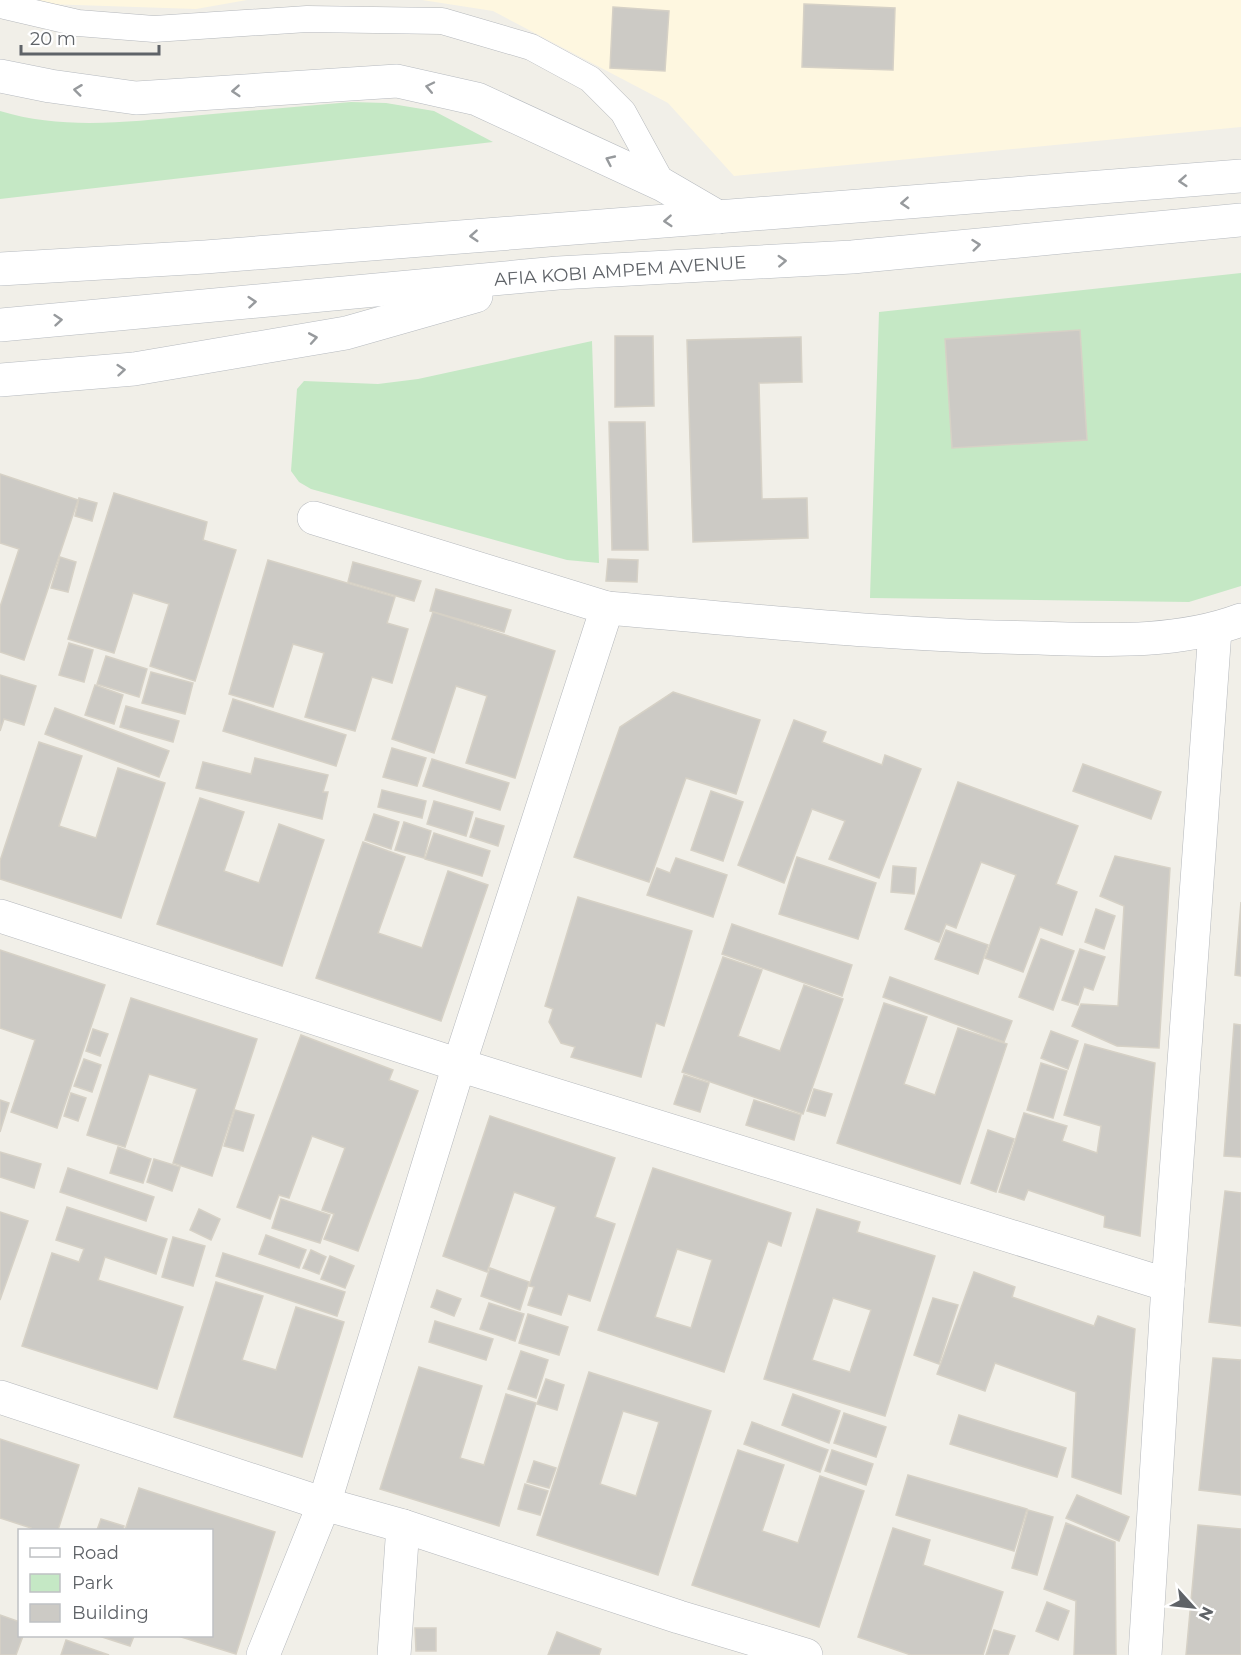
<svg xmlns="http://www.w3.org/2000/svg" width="1241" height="1655" font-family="Montserrat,sans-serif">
  <rect width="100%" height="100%" fill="#f1efe8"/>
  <g fill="#fef7e0">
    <polygon points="33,0 247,0 196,9 46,4"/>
    <polygon points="422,0 1241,0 1241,127 734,176 668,103 493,11"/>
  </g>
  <g fill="#c5e8c5">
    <path d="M351,102l35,1 48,8 59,31 -493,57v-88c62,19 128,11 191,5 54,-5 107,-9 160,-14z"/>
    <polygon points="1241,273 1241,586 1189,602 870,598 879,312"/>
    <polygon points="592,341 599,563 567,560 311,489 299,482 291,471 297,389 304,381 378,384 418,379"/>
  </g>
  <g fill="#cccac5" stroke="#d6d1c6" stroke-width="1.5" fill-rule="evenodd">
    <polygon points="804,4 895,8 893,70 802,67"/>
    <polygon points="613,7 669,11 665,71 610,68"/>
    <polygon points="1080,330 1087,440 952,448 945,339"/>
    <polygon points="615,336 653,336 654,406 615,407"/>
    <polygon points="801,337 802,382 759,383 762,499 807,498 808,538 693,542 687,340"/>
    <polygon points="609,422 645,422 648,550 612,550"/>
    <polygon points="0,474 78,500 24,660 0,652 0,607 19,549 0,543"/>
    <polygon points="114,493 207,522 203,540 236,550 195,681 150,666 169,604 133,593 114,653 68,639"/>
    <polygon points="79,498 97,503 92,521 75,516"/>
    <polygon points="60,557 76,562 68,592 51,588"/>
    <polygon points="608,559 638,560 637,582 606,581"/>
    <polygon points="268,560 395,597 387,623 408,629 392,683 372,677 355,731 305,717 324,653 293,644 273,707 229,694"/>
    <polygon points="353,562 421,581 414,601 348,582"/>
    <polygon points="436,589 511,610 504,632 430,611"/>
    <polygon points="433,612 555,651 515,778 466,763 487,696 456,686 434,753 392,739"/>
    <polygon points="69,643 93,650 84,682 59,675"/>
    <polygon points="106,656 147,669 139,697 97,684"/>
    <polygon points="151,672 193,683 185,714 142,703"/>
    <polygon points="0,675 36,686 24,725 4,719 0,731"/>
    <polygon points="95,685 123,695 114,724 85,715"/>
    <polygon points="673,692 760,720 736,794 686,778 649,882 574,857 620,727"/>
    <polygon points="233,699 346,735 336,766 223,731"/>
    <polygon points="126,706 179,721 173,742 120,727"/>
    <polygon points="55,708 169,751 159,777 45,734"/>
    <polygon points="794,720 826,732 822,742 882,765 885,755 921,769 879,878 829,859 845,821 812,809 784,883 738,865"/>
    <polygon points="39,742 82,756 59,826 96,838 118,768 165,783 121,918 0,879 0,861"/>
    <polygon points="392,748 426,758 417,786 383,777"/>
    <polygon points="255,758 328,775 323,792 328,792 322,819 196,788 203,762 251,774"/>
    <polygon points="432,759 509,783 500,810 423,786"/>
    <polygon points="1083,764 1161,792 1151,819 1073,791"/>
    <polygon points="958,782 1078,826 1056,884 1077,892 1062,935 1040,927 1023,972 985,958 1016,875 981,862 956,928 946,924 939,942 905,929"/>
    <polygon points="382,790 426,801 422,818 378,807"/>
    <polygon points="711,791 743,802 723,861 691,850"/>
    <polygon points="200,798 244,812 224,871 259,883 279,824 324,840 282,966 157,924"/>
    <polygon points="434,801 473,812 466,836 427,824"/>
    <polygon points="374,814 399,822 391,849 365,840"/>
    <polygon points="476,818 504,826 498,846 470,837"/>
    <polygon points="404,822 431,831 424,858 395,850"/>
    <polygon points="434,833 490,851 482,876 425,859"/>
    <polygon points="363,842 405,857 378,933 422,948 448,871 488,885 441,1021 316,978"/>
    <polygon points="1115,856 1170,868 1159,1048 1117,1046 1072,1026 1081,1004 1118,1006 1124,906 1100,896"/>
    <polygon points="797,857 876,883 858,939 779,914"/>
    <polygon points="676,858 727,875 713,917 647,895 657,868 670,873"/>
    <polygon points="893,866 916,868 914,894 891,892"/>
    <polygon points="578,897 692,931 664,1026 656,1023 641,1077 571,1057 575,1047 561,1043 549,1022 553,1009 545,1006"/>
    <polygon points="1241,902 1241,976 1235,975"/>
    <polygon points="1096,909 1115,916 1104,949 1085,942"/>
    <polygon points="732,924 852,965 842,996 722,954"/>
    <polygon points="946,930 988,945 978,974 935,959"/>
    <polygon points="1041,939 1074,951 1053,1010 1019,997"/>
    <polygon points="1080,949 1105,957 1093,990 1084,987 1078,1005 1062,1000"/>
    <polygon points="0,950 105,985 57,1128 11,1112 35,1040 0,1028"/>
    <polygon points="723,957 762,970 738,1036 780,1051 804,985 843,999 803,1114 682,1072"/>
    <polygon points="890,977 1012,1021 1004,1042 883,997"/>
    <polygon points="131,998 257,1039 212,1176 173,1163 197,1089 149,1074 125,1147 87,1135"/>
    <polygon points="884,1003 927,1017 904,1084 935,1095 958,1028 1007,1044 960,1184 837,1143"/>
    <polygon points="1234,1024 1241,1025 1241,1157 1224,1156"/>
    <polygon points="93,1029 108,1034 100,1056 86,1051"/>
    <polygon points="1051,1031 1078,1041 1068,1069 1041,1058"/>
    <polygon points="301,1035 393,1070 389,1080 418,1091 358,1251 324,1239 334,1214 322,1210 345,1148 312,1136 289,1198 279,1195 270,1219 237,1207"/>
    <polygon points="1085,1044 1155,1063 1140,1236 1104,1227 1105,1216 1028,1190 1024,1200 999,1192 1024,1113 1067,1126 1062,1141 1097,1153 1101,1126 1064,1115"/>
    <polygon points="84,1059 101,1065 92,1092 74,1086"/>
    <polygon points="1041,1063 1067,1071 1053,1118 1027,1110"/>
    <polygon points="684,1075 709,1083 700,1112 674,1104"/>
    <polygon points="814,1089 832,1094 825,1116 807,1111"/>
    <polygon points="71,1093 86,1098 78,1121 64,1116"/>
    <polygon points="0,1100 9,1103 0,1132"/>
    <polygon points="754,1100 801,1115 794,1140 746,1125"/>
    <polygon points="235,1110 254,1115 243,1151 224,1146"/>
    <polygon points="490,1116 615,1158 595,1217 615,1224 590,1301 568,1294 561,1315 528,1305 534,1287 529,1286 556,1207 514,1192 487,1272 443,1256"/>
    <polygon points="988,1130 1014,1139 996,1192 971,1183"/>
    <polygon points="118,1147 151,1159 143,1183 110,1173"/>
    <polygon points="0,1152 41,1164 34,1188 0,1177"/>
    <polygon points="154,1159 180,1167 172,1191 147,1182"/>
    <polygon points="68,1168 154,1197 146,1221 60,1192"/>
    <path d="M653,1168l138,45 -10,33 -13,-5 -44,131 -126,-42zM677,1249l35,11 -21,68 -36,-11z"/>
    <polygon points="1225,1191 1241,1193 1241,1326 1209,1322"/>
    <polygon points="281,1199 330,1215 320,1243 272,1228"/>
    <polygon points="67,1207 167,1239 156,1274 105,1257 98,1280 183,1307 157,1389 22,1346 52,1253 79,1262 84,1249 56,1240"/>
    <polygon points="199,1209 220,1219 211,1240 190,1230"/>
    <path d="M817,1209l43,13 -3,10 78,24 -50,160 -121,-37zM833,1298l38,12 -21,62 -38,-12z"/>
    <polygon points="0,1212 28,1221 0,1300"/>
    <polygon points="266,1235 306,1250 299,1268 259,1254"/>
    <polygon points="173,1237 205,1246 193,1286 162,1277"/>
    <polygon points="311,1250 326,1257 319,1274 303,1268"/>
    <polygon points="223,1253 345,1292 337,1316 216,1276"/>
    <polygon points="330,1256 354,1266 345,1288 321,1279"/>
    <polygon points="490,1268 529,1282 520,1310 481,1296"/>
    <polygon points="974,1272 1015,1287 1012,1297 1094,1326 1098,1316 1135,1329 1121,1494 1072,1477 1076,1392 995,1363 985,1391 937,1374"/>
    <polygon points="216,1282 263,1296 242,1360 276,1370 296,1307 344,1322 302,1457 174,1417"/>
    <polygon points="437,1290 461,1299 454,1316 431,1307"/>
    <polygon points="933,1298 958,1305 939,1364 914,1355"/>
    <polygon points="489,1303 524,1314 515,1341 480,1329"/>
    <polygon points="528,1314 568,1327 559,1355 519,1343"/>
    <polygon points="435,1321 493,1339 486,1360 429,1342"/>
    <polygon points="521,1351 548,1360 536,1398 508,1389"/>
    <polygon points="1213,1358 1241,1360 1241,1495 1199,1490"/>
    <polygon points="419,1367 482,1386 460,1458 484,1465 506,1394 536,1403 499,1526 380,1489"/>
    <path d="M589,1372l122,39 -53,164 -121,-40zM623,1411l36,11 -23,74 -36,-12z"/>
    <polygon points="546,1379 564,1385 557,1410 537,1404"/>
    <polygon points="793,1394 840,1411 829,1443 782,1425"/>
    <polygon points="844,1413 886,1427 876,1457 834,1443"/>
    <polygon points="959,1415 1066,1448 1057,1477 950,1444"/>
    <polygon points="752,1422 828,1450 820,1472 744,1444"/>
    <polygon points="0,1439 79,1465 58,1530 30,1530 31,1528 0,1518"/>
    <polygon points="738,1450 784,1465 762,1531 798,1543 820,1476 864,1491 819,1627 692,1585"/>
    <polygon points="832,1450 873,1464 866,1485 825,1471"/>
    <polygon points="534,1461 556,1468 549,1488 527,1482"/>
    <polygon points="908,1475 1027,1509 1014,1551 896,1515"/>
    <polygon points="525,1484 548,1491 540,1515 518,1509"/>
    <polygon points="139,1488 275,1532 236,1654 178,1636 212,1636 212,1530 125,1530"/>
    <polygon points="1077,1495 1129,1517 1119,1541 1066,1518"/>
    <polygon points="1028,1510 1053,1517 1037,1575 1012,1568"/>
    <polygon points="101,1519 124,1526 123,1530 97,1530"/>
    <polygon points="1066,1523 1115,1542 1116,1655 1074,1655 1076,1601 1044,1589"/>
    <polygon points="1198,1525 1241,1529 1241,1655 1186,1655"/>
    <polygon points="893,1528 930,1540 923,1565 1003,1592 983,1655 911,1655 858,1637"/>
    <polygon points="1047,1602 1069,1611 1058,1640 1036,1631"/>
    <polygon points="0,1615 20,1622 20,1636 23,1636 16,1655 0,1655"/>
    <polygon points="415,1628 436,1628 436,1651 416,1651"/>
    <polygon points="994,1630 1015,1636 1008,1655 986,1655"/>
    <polygon points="557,1632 601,1649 599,1655 548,1655"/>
    <polygon points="99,1636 134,1636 130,1646"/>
    <polygon points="66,1640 109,1655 61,1655"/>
  </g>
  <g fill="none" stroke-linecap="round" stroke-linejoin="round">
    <g stroke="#b5b8bc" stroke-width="27">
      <polyline id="lane" points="0,5 78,23 154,29 307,19 442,21 531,47 590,79 623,112 663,185"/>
    </g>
    <g stroke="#b5b8bc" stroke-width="34">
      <g id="street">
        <path d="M607,608c144,12 287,28 432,30 67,2 138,6 202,-18"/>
        <polyline points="0,916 459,1065 1168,1285"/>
        <polyline points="0,1397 324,1504 403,1526 679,1617 806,1655"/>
        <polyline points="263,1655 324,1504 459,1065 607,608 314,518"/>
        <polyline points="394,1655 403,1526"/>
        <polyline points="1145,1655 1168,1285 1215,630"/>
      </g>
    </g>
    <g stroke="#b6babf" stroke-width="34">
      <g id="secondary">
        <polyline points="0,76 50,86 136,98 397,81 477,99 663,185 718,217"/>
        <polyline points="0,269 205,257 1241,176"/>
        <polyline points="0,325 558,273 852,257 1241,220"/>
        <polyline points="0,380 134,369 346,333 476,296"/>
      </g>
    </g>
    <use href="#lane" stroke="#fff" stroke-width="26"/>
    <use href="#street" stroke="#fff" stroke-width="33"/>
    <use href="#secondary" stroke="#fff" stroke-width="33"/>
  </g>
  <defs><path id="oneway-chevron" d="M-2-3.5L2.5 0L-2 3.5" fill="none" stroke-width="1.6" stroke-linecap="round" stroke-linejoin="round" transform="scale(1.5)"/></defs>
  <g stroke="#979a9d">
    <use href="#oneway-chevron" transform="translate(430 87) rotate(-168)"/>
    <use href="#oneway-chevron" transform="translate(78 90) rotate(-173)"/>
    <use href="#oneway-chevron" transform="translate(236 91) rotate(176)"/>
    <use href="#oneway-chevron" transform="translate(610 160) rotate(-155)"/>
    <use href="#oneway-chevron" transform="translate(1183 181) rotate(176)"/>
    <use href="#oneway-chevron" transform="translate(905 203) rotate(176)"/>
    <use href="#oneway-chevron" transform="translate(668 221) rotate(176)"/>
    <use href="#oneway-chevron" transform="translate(474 236) rotate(176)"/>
    <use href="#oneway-chevron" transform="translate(976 245) rotate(-6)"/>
    <use href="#oneway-chevron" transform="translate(782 261) rotate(-3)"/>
    <use href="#oneway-chevron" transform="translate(252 302) rotate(-5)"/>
    <use href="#oneway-chevron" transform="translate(58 320) rotate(-5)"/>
    <use href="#oneway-chevron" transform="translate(313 338) rotate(-10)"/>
    <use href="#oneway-chevron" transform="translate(121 370) rotate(-5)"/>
  </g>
  <g text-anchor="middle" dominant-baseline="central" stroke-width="5" stroke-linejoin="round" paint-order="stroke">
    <g font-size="18" fill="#5f6368" stroke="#fff">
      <text transform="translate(620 271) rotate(-4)">AFIA KOBI AMPEM AVENUE</text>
    </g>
  </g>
  <rect x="18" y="1529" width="195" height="108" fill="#ffffff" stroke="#bfc1c3" stroke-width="1.5"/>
  <rect x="30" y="1548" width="30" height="9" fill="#ffffff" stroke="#bfc1c3" stroke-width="1.5"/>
  <text x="72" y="1559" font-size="18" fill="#5f6368">Road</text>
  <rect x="30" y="1574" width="30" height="18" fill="#c5e8c5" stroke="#bfc1c3" stroke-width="1.5"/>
  <text x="72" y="1589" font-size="18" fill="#5f6368">Park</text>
  <rect x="30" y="1604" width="30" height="18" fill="#cccac5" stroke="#bfc1c3" stroke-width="1.5"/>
  <text x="72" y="1619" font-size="18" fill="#5f6368">Building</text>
  <g transform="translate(1193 1607) rotate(117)" stroke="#ffffff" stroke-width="4.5" paint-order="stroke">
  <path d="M0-4.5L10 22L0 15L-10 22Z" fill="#5f6368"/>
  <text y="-9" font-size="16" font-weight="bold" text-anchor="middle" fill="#5f6368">N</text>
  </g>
  <path d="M21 45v9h138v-9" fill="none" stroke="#5f6368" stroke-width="3"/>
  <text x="30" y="45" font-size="18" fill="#5f6368" stroke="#ffffff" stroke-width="4.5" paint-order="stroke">20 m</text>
</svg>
